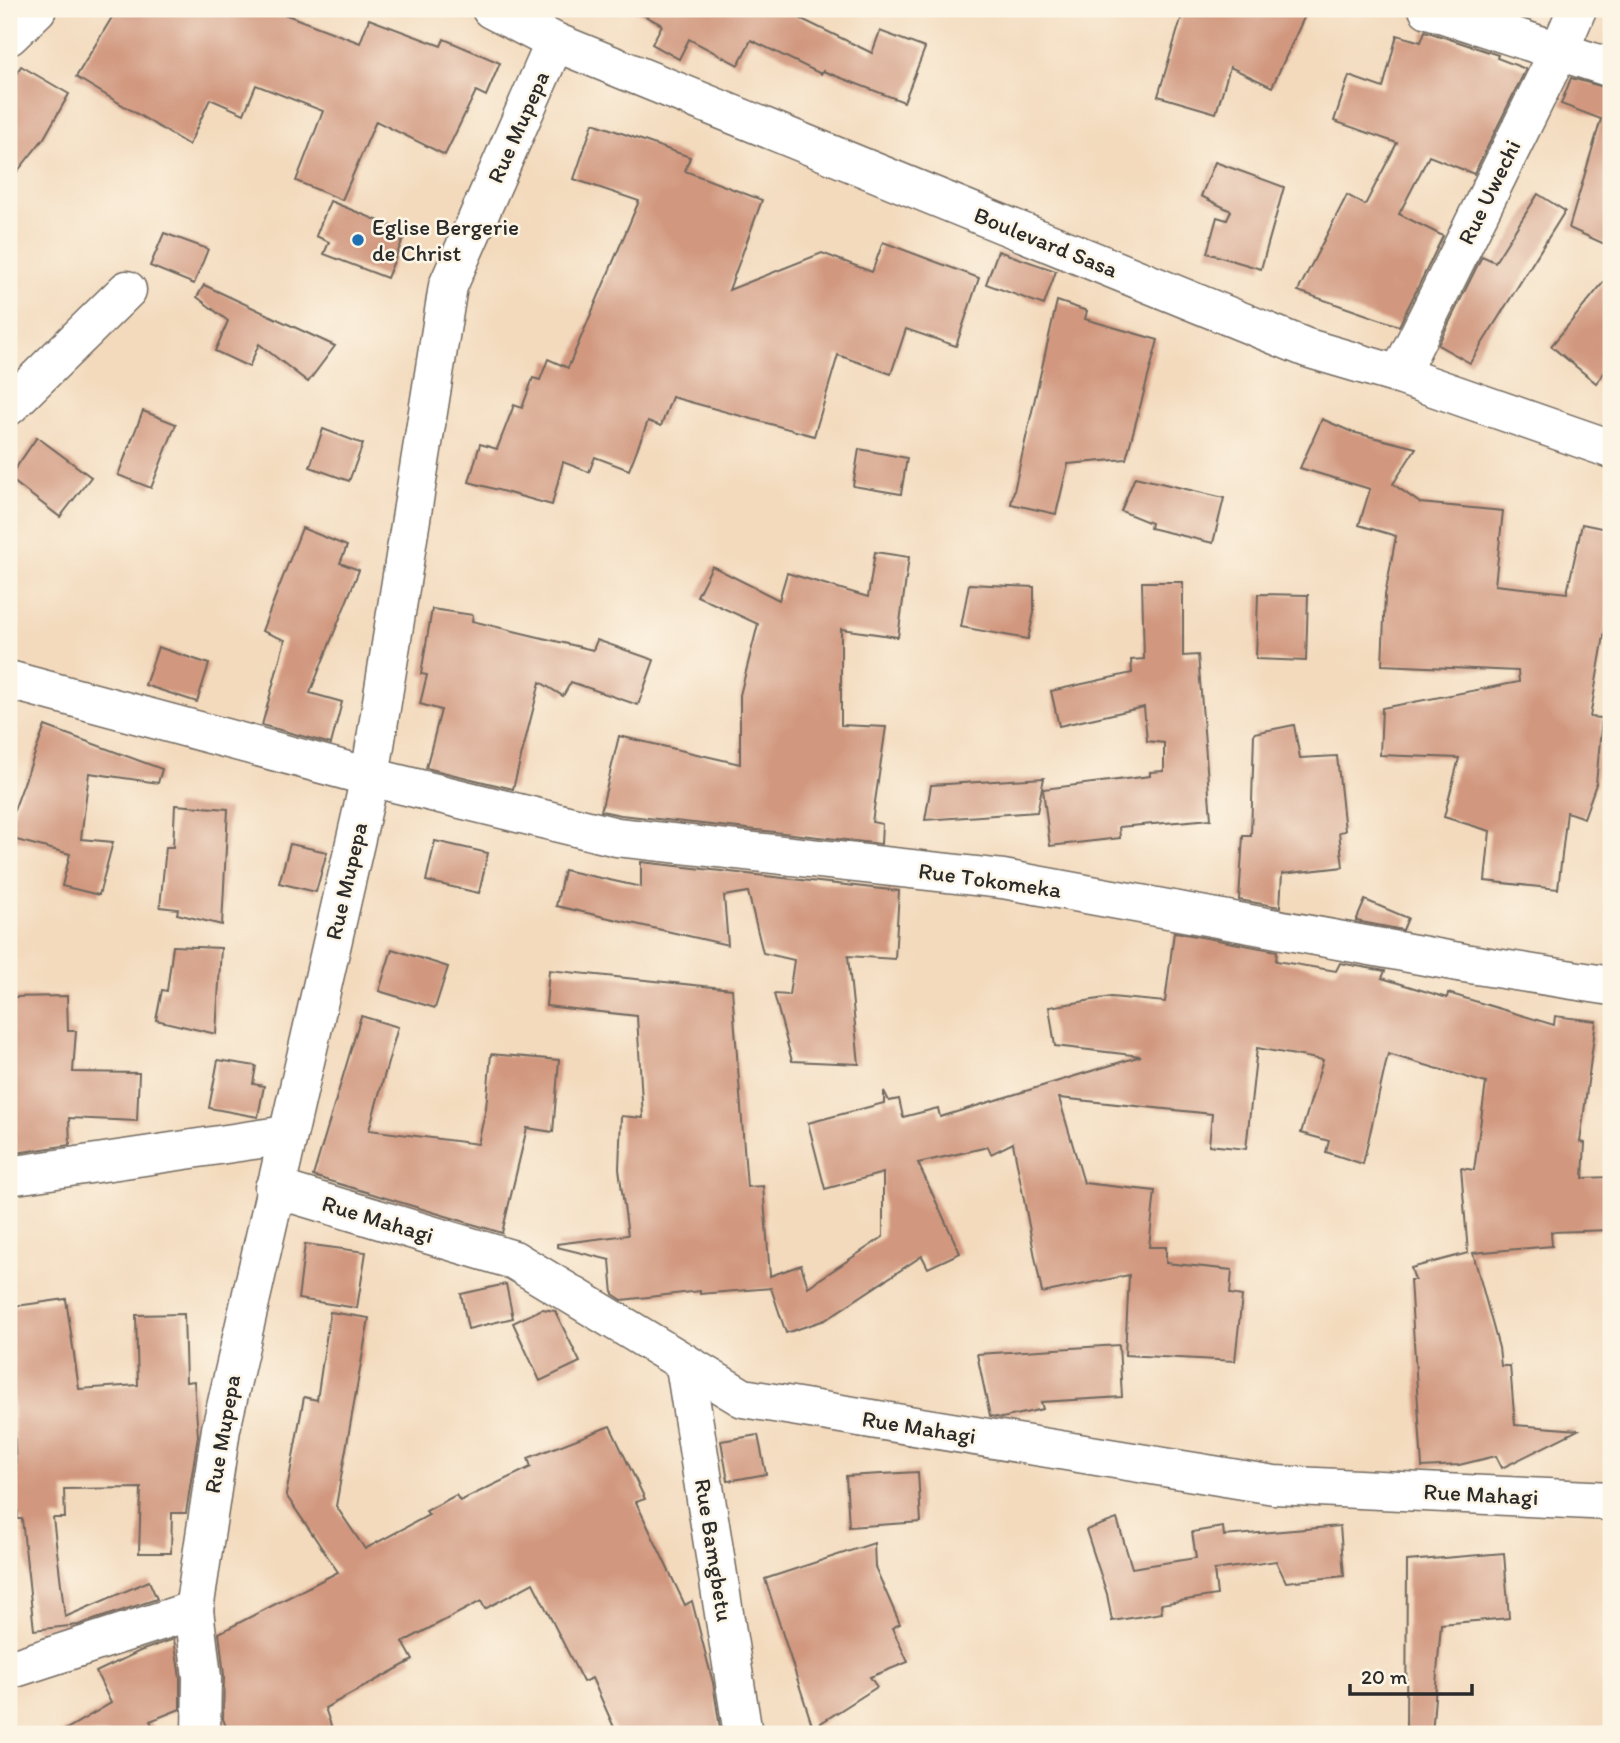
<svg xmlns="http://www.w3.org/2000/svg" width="1620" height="1743" font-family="Itim,sans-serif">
  <rect width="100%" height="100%" fill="#fcf5e5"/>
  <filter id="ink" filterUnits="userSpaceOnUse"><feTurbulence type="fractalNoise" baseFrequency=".0143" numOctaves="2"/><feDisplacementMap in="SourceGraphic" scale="14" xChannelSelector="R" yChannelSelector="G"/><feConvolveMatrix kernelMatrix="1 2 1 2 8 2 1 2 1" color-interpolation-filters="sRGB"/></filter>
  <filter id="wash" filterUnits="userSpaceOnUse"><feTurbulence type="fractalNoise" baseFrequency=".00686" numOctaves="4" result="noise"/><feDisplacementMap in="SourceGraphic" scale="28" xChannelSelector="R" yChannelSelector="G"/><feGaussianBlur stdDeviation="1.57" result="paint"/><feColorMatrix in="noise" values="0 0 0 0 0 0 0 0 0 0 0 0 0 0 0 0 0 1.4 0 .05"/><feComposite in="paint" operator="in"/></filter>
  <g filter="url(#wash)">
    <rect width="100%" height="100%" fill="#f3dabd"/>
    <g id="blocks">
      <g fill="#d1987f">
        <polygon points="117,9 271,9 360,43 369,19 441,46 444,39 500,63 486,96 476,91 445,155 376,121 342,200 296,181 323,111 256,85 244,114 210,99 189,145 76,77"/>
        <polygon points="632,9 781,9 872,53 880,31 925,48 904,102 823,71 821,74 751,40 738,65 689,39 679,59 652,44 662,25"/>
        <polygon points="1184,9 1308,9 1272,87 1230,67 1216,113 1158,96"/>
        <polygon points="1425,31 1498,55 1497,58 1526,69 1474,174 1429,156 1399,214 1443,236 1399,326 1298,291 1347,195 1365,205 1397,143 1334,121 1349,76 1383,88 1397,35 1421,42"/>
        <polygon points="21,66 69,94 44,138 9,182 9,87"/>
        <polygon points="1571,78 1611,89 1611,247 1569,228 1601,119 1561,104"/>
        <polygon points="593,123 690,157 685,171 762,200 729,290 822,253 872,272 883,242 979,278 956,346 906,329 891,374 838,355 814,436 672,397 661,426 648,421 629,470 595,457 589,472 563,462 552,505 469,482 480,444 497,449 514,405 522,408 533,378 540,380 548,359 568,368 639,201 574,179"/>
        <polygon points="1215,162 1284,187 1261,269 1207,253 1217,217 1227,220 1231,211 1201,196"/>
        <polygon points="1538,194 1565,211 1470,363 1438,345 1482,256 1495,262"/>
        <polygon points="330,201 406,232 387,278 324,254 329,242 316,236"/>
        <polygon points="164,233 208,249 194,284 150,266"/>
        <polygon points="998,251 1056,271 1044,305 986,284"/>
        <polygon points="1611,273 1611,364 1596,383 1551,346"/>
        <polygon points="204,285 335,346 308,382 259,344 249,367 215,351 228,321 197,297"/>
        <polygon points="1057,301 1087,311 1085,319 1158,340 1126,459 1068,464 1056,514 1011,504"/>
        <polygon points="143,411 176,424 151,488 118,475"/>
        <polygon points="1322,419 1352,432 1416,448 1393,484 1420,503 1503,511 1495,585 1567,593 1582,524 1611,530 1611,595 1590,717 1602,718 1596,784 1584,818 1567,812 1558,889 1485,881 1490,831 1444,817 1459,758 1380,755 1382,708 1519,682 1518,671 1382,665 1385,595 1396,536 1359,525 1370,489 1300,468"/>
        <polygon points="323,429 363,444 349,481 310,467"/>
        <polygon points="37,437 91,477 60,517 9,478"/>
        <polygon points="859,449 907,458 901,494 853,486"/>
        <polygon points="1135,477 1224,498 1213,543 1150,528 1151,523 1121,511"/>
        <polygon points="302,528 347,546 340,563 359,570 310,693 342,702 331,744 262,725 285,640 262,631"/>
        <polygon points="875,552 909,557 898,637 841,629 841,725 886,727 872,822 882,824 881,844 621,815 601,811 619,736 740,764 740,695 758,624 697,596 712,566 779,600 787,573 868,597"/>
        <polygon points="1142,582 1183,582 1183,656 1198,655 1211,819 1119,827 1120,838 1050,846 1043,789 1150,776 1150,772 1164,771 1164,743 1147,741 1144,707 1059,726 1051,691 1132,673 1131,660 1144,659"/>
        <polygon points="969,584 1034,587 1034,613 1028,639 961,627"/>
        <polygon points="1258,594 1308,595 1306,661 1256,659"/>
        <polygon points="432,609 473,615 472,621 593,650 597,640 654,660 638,705 571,682 563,696 540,682 513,789 426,768 441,710 420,704 427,675 421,674"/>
        <polygon points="158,647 209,664 197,702 145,685"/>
        <polygon points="1294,725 1300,758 1337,756 1345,831 1339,832 1343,867 1282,874 1280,907 1239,900 1243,836 1251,836 1254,733"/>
        <polygon points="45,726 162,769 158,783 89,773 81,839 113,842 99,895 62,886 70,854 9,838 9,824"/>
        <polygon points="1044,778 1037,812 925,820 931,785"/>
        <polygon points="175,805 228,809 222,925 177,914 178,909 160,907 166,847 173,847"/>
        <polygon points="435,841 488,853 479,893 426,881"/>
        <polygon points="290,844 327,852 316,892 279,883"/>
        <polygon points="641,862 899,891 895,959 848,956 859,1064 792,1061 774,994 789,995 794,960 763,953 748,892 724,896 728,945 556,906 564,870 641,887"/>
        <polygon points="1365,900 1408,918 1403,930 1356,921"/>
        <polygon points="1174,932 1277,951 1276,961 1336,971 1340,963 1385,971 1382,978 1447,998 1448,993 1554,1025 1555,1016 1596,1021 1580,1142 1585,1143 1583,1178 1611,1177 1611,1230 1551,1232 1552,1246 1473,1253 1499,1348 1501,1366 1510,1366 1515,1425 1578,1430 1502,1468 1496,1456 1459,1465 1422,1467 1410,1280 1415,1280 1411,1268 1468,1253 1461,1168 1474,1170 1486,1083 1388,1054 1363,1164 1326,1152 1329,1141 1301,1133 1323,1060 1257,1048 1246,1149 1209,1145 1212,1114 1059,1098 1084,1183 1155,1191 1149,1247 1166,1247 1166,1263 1232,1270 1230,1294 1242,1296 1235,1361 1125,1355 1129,1275 1042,1293 1013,1143 991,1154 988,1147 918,1163 960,1253 928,1268 922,1256 825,1320 786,1333 771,1288 700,1294 700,1291 622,1300 613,1294 610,1260 557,1247 557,1244 628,1235 619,1169 621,1116 643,1118 637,1016 546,1006 549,970 732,989 747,1187 763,1186 770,1276 801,1265 808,1287 883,1237 883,1173 825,1189 808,1123 884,1103 884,1091 889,1101 899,1099 903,1117 938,1108 940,1117 1141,1056 1055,1046 1049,1007 1111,997 1165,1002"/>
        <polygon points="173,946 221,948 216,1034 156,1020 162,990 167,991"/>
        <polygon points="392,949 448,967 435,1008 379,991"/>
        <polygon points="67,996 68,1031 76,1031 73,1072 139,1073 137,1121 69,1118 70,1145 9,1154 9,997"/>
        <polygon points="361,1016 398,1027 369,1130 478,1144 486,1108 491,1054 559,1060 553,1132 527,1128 502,1233 313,1176"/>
        <polygon points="218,1060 256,1066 253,1084 264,1086 258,1117 209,1108"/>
        <polygon points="305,1244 366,1252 357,1308 298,1299"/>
        <polygon points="506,1284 513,1318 468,1329 461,1294"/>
        <polygon points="66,1299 79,1389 138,1385 136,1315 184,1314 186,1382 194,1381 198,1436 186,1513 172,1513 171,1553 139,1553 141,1488 64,1489 65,1518 53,1518 65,1617 149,1581 157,1599 78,1625 34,1630 22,1519 18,1519 9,1307"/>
        <polygon points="542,1309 555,1311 580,1362 540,1381 513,1323"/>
        <polygon points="330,1312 369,1318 336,1506 365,1549 429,1515 426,1511 456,1495 460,1501 531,1467 528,1458 610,1426 645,1499 636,1502 685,1605 692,1601 713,1683 721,1734 617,1734 592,1678 583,1682 533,1583 485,1609 481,1601 403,1642 413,1660 325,1708 334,1734 229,1734 223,1719 224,1675 219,1633 338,1572 286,1495 304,1397 317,1400"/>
        <polygon points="1119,1345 1122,1397 1041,1402 1043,1409 1002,1418 990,1416 977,1354"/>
        <polygon points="758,1435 766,1474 728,1481 721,1441"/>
        <polygon points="918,1472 921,1522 849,1527 846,1476"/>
        <polygon points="1117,1519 1132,1568 1196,1558 1192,1532 1223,1527 1224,1536 1340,1526 1344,1576 1286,1582 1276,1561 1214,1570 1217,1595 1161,1604 1162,1613 1112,1621 1107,1594 1086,1530"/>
        <polygon points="874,1543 875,1567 900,1624 892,1628 908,1662 870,1677 877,1687 813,1728 765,1579"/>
        <polygon points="1504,1553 1509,1618 1441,1624 1432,1734 1406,1734 1407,1561"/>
        <polygon points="174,1639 180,1678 180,1709 150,1721 157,1734 58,1734 111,1703 96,1672 140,1651"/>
      </g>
    </g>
  </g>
  <g filter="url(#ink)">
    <use href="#blocks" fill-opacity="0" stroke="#71685e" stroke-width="2"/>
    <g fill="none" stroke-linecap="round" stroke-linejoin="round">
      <g stroke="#71685e" stroke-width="41">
        <g id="street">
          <polyline points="1428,9 1611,68"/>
          <polyline points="9,36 37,9"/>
          <polyline points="1399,375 1560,49 1577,9"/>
          <polyline points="9,406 127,290"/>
          <polyline points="9,680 370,777 617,837 1003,879 1464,963 1611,986"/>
          <polyline points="9,1176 287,1135"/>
          <polyline points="274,1188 514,1260 743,1398 1274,1485 1611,1501"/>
          <polyline points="685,1366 743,1734"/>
          <polyline points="9,1670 194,1610"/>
          <polyline points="201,1734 202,1677 194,1610 221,1429 370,777 448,286 555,42"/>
        </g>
      </g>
      <g stroke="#71685e" stroke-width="41">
        <polyline id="secondary" points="491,9 555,42 1307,348 1399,375 1611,449"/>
      </g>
      <use href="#street" stroke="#fff" stroke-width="38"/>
      <use href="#secondary" stroke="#fff" stroke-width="38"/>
    </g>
  </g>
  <circle fill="#1f6fb2" stroke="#fcf5e5" stroke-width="2.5" cx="358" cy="240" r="7"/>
  <g text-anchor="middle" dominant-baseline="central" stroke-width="5" stroke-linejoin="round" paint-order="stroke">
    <g font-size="23" fill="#2b2b2b" stroke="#fcf5e5">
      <text transform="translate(518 127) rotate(-66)">Rue Mupepa</text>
      <text transform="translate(1489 192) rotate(-64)">Rue Uwechi</text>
      <text transform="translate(1046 242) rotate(22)">Boulevard Sasa</text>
      <text transform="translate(990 880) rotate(8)">Rue Tokomeka</text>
      <text transform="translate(346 881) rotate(-77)">Rue Mupepa</text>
      <text transform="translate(378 1219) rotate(17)">Rue Mahagi</text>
      <text transform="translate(919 1427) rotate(9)">Rue Mahagi</text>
      <text transform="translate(222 1434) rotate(-80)">Rue Mupepa</text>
      <text transform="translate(1481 1494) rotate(3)">Rue Mahagi</text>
      <text transform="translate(714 1550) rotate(81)">Rue Bamgbetu</text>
    </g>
    <g font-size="23" fill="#2b2b2b" stroke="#fcf5e5" text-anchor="start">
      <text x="372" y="227">Eglise Bergerie<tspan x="372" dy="26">de Christ</tspan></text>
    </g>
  </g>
  <rect width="1620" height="1743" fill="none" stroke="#fcf5e5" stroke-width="35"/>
  <path d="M1350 1684v10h122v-10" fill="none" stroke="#2b2b2b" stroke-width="3.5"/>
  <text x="1361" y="1684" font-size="21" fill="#2b2b2b" stroke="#fcf5e5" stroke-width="5" paint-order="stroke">20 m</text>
</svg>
